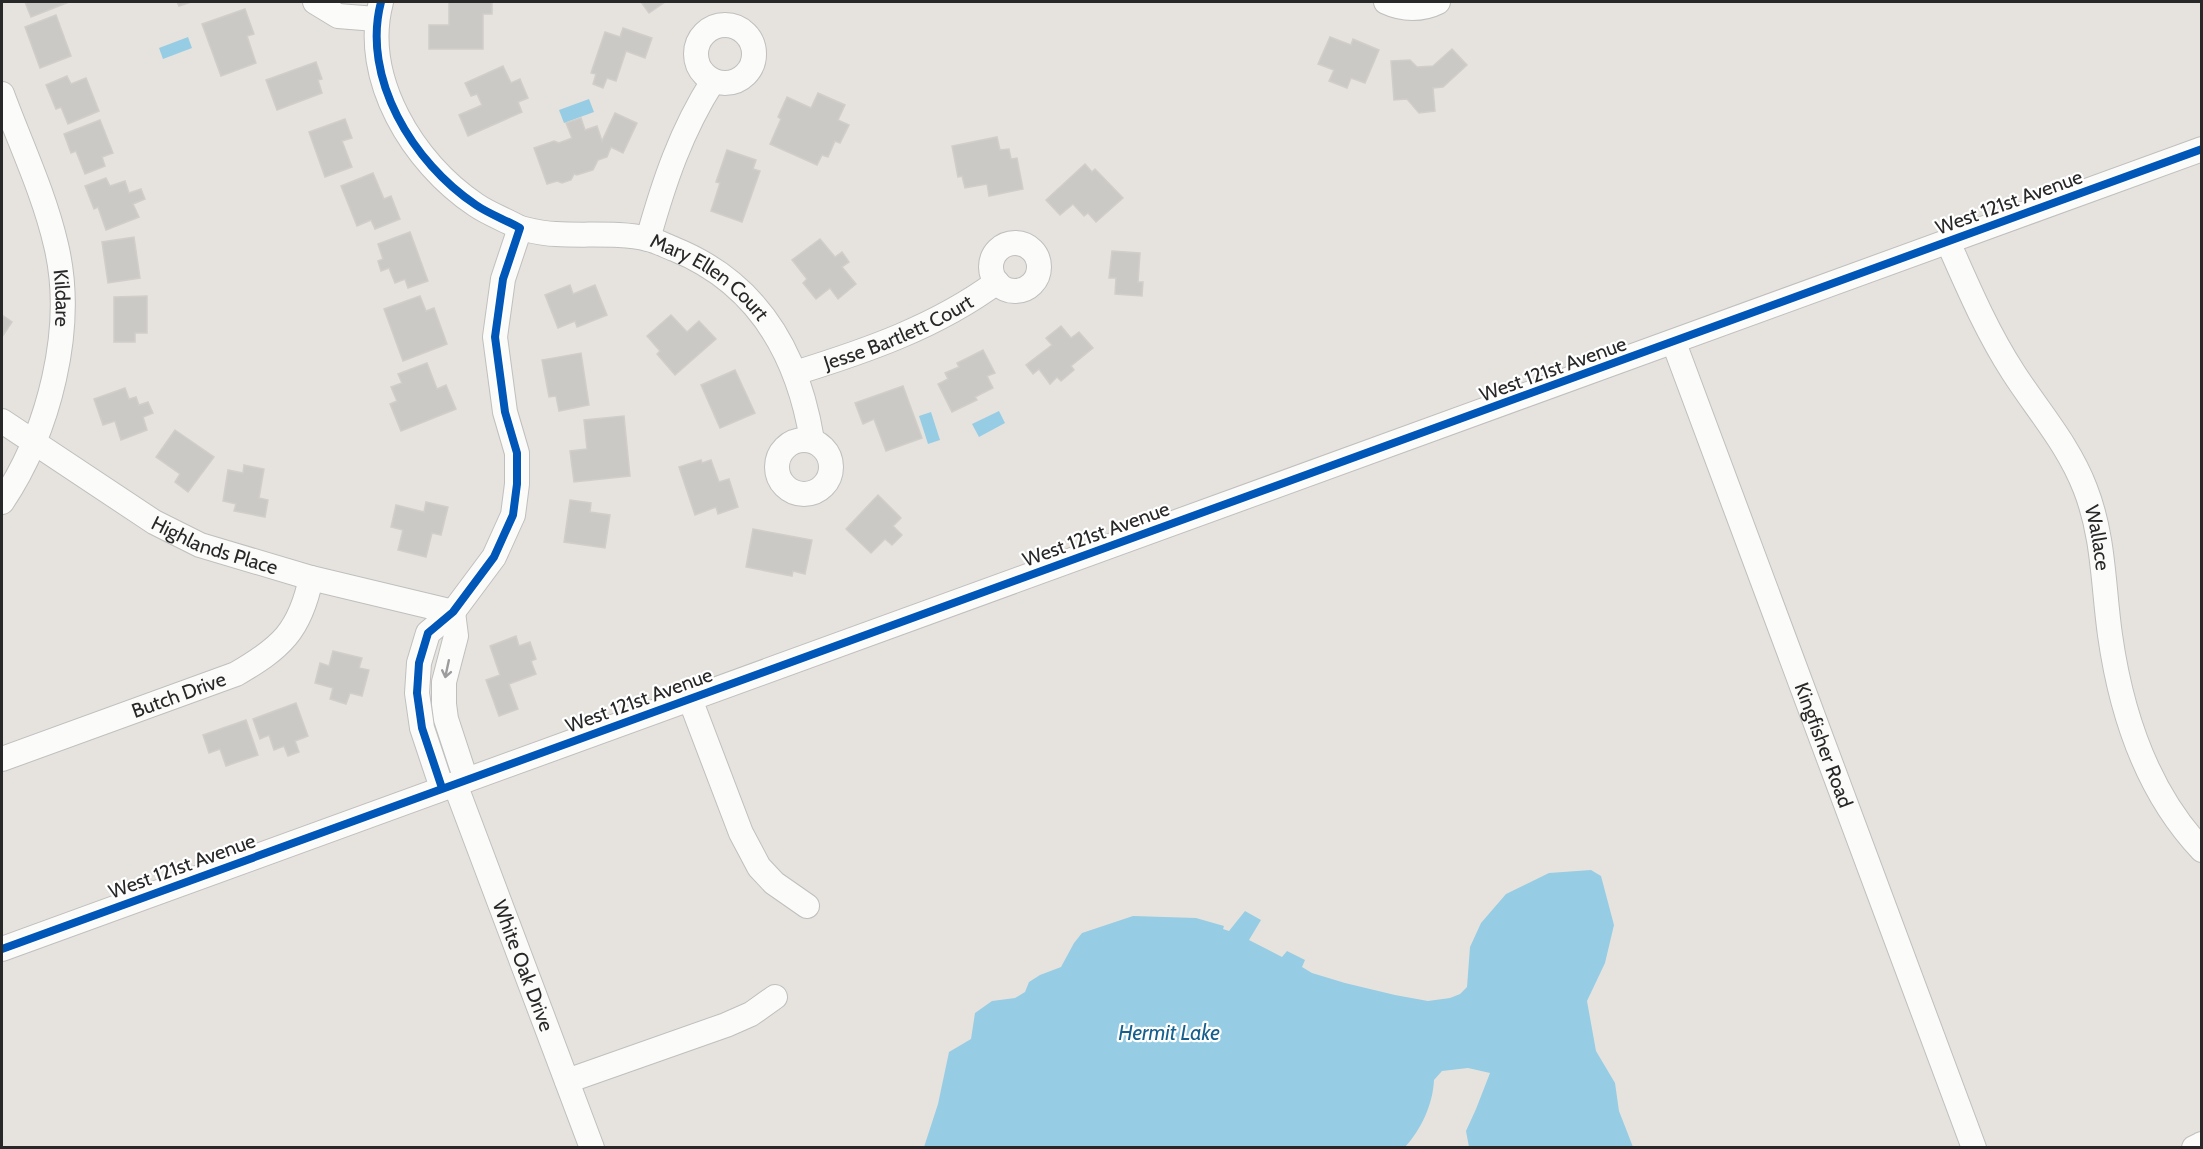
<svg xmlns="http://www.w3.org/2000/svg" width="2203" height="1149" font-family="Cabin,sans-serif">
  <rect width="100%" height="100%" fill="#e6e3de"/>
  <g fill="#96cde4">
    <polygon points="188,37 192,48 163,59 159,48"/>
    <polygon points="589,99 594,112 564,123 559,110"/>
    <polygon points="999,411 1005,423 979,437 972,424"/>
    <polygon points="931,412 940,440 928,444 919,416"/>
    <path d="M1591,870l10,6 13,49 -9,38 -18,38 9,50 19,32 4,28 14,36h-164l-3,-16 10,-22 14,-36 -22,-5 -26,3 -8,9c-1,24 -13,50 -29,67h-481l14,-43 11,-52 22,-13 4,-26 17,-12 23,-3 10,-6 4,-10 11,-7 21,-8 13,-24 8,-10 51,-17 63,2 28,8 -1,3 6,2 16,-20 16,9 -12,20 33,17 5,-6 18,9 -3,7 10,6 33,10 50,12 33,6 22,-3 10,-4 7,-7 3,-40 11,-24 25,-29 43,-21z"/>
  </g>
  <g fill="#cbc9c5" stroke="#d1ceca" stroke-width="1.5">
    <polygon points="25,2 69,2 31,17"/>
    <polygon points="177,2 191,2 179,6"/>
    <polygon points="449,2 492,2 492,14 483,14 483,49 429,49 429,25 449,25"/>
    <polygon points="641,2 665,2 649,13"/>
    <polygon points="245,9 254,34 247,36 256,63 221,76 202,24"/>
    <polygon points="56,15 71,56 40,68 25,27"/>
    <polygon points="623,28 652,38 645,58 626,51 616,81 607,78 603,88 593,84 596,74 591,73 605,32 620,37"/>
    <polygon points="1330,37 1351,45 1353,39 1379,50 1365,83 1351,78 1347,88 1329,81 1334,70 1318,64"/>
    <polygon points="1452,49 1467,65 1443,87 1433,88 1435,111 1419,113 1407,99 1394,100 1391,61 1410,60 1417,67 1433,66"/>
    <polygon points="316,62 322,79 318,80 322,93 277,110 266,80"/>
    <polygon points="503,66 511,83 520,79 528,98 518,102 522,112 468,136 459,115 482,105 477,94 471,96 465,83"/>
    <polygon points="67,76 71,84 86,78 99,111 68,124 61,107 56,109 46,85"/>
    <polygon points="818,93 845,105 838,120 849,125 840,143 835,141 828,157 822,155 817,165 770,144 781,119 778,117 787,97 811,108"/>
    <polygon points="615,113 637,123 623,153 611,147 607,157 598,160 593,170 577,175 574,174 571,180 562,183 557,181 547,184 534,148 554,141 559,143 572,138 566,123 581,118 585,130 597,126 602,141"/>
    <polygon points="345,119 352,138 342,141 352,167 325,177 309,132"/>
    <polygon points="100,120 113,153 102,157 105,166 85,174 76,151 71,153 64,134"/>
    <polygon points="997,137 1000,150 1009,149 1011,159 1017,158 1023,189 989,196 987,184 965,188 962,176 958,177 952,146"/>
    <polygon points="727,150 756,160 753,169 760,171 742,222 711,211 720,183 716,182"/>
    <polygon points="1085,164 1092,172 1095,169 1123,198 1096,222 1088,213 1084,216 1073,204 1060,215 1046,200"/>
    <polygon points="373,173 384,199 391,196 400,219 375,229 371,220 357,226 341,186"/>
    <polygon points="106,178 110,186 125,181 129,193 141,189 145,199 133,204 139,217 106,230 98,207 94,209 85,186"/>
    <polygon points="410,232 428,281 408,288 405,279 395,283 389,268 381,271 378,261 383,259 378,244"/>
    <polygon points="134,237 140,278 108,283 102,242"/>
    <polygon points="820,239 835,257 842,252 849,262 842,267 856,284 838,299 830,288 816,299 803,283 807,279 792,260"/>
    <polygon points="1112,251 1140,253 1138,282 1143,282 1142,296 1115,294 1116,278 1109,278"/>
    <polygon points="570,285 573,294 595,285 607,315 577,327 575,321 558,328 545,295"/>
    <polygon points="147,296 147,333 135,333 135,342 114,342 114,297"/>
    <polygon points="420,296 426,311 434,308 447,344 403,361 384,309"/>
    <polygon points="2,315 12,322 2,337"/>
    <polygon points="671,315 687,332 699,321 716,339 675,375 657,354 660,351 647,336"/>
    <polygon points="1061,326 1071,338 1079,332 1093,348 1071,366 1074,370 1061,381 1057,377 1050,384 1039,369 1033,374 1026,365 1052,345 1046,338"/>
    <polygon points="983,350 995,373 987,376 993,388 975,397 977,400 952,412 938,384 948,379 945,373 959,367 957,363"/>
    <polygon points="581,353 589,405 559,411 556,396 549,397 542,360"/>
    <polygon points="427,363 437,389 446,385 456,409 401,431 390,404 397,401 391,387 402,383 398,374"/>
    <polygon points="735,370 755,413 720,428 701,385"/>
    <polygon points="903,386 922,438 886,451 874,419 863,424 855,403"/>
    <polygon points="125,388 129,399 136,397 139,405 148,402 153,413 143,417 147,430 121,440 115,421 103,425 94,399"/>
    <polygon points="624,416 630,476 574,482 570,451 587,449 584,420"/>
    <polygon points="175,430 214,457 188,492 175,482 180,474 156,457"/>
    <polygon points="701,460 702,463 711,460 719,482 729,479 738,507 718,514 716,507 695,515 679,467"/>
    <polygon points="244,465 264,469 259,498 268,500 265,517 234,511 236,504 223,501 228,470 243,473"/>
    <polygon points="878,495 901,518 893,526 902,535 892,545 885,539 871,553 846,529"/>
    <polygon points="570,500 591,503 590,512 610,515 605,548 564,542"/>
    <polygon points="426,502 448,507 441,535 432,533 426,557 398,550 403,530 391,527 396,505 424,512"/>
    <polygon points="753,529 812,540 805,574 793,571 792,576 746,567"/>
    <polygon points="516,636 519,646 530,642 536,659 531,661 536,674 509,684 518,709 499,716 486,680 500,675 490,646"/>
    <polygon points="333,651 362,658 359,668 369,670 362,696 350,693 346,704 330,699 333,688 315,683 320,663 329,666"/>
    <polygon points="296,703 308,736 295,741 299,752 288,756 284,746 274,750 269,735 260,739 253,719"/>
    <polygon points="246,720 258,755 226,766 220,749 209,753 203,735"/>
  </g>
  <g fill="none" stroke-linecap="round" stroke-linejoin="round">
    <g stroke="#c0bfbf" stroke-width="26">
      <g id="minor">
        <polyline points="315,2 338,16 376,19"/>
        <path d="M381,2c-20,76 32,161 95,203 13,9 30,15 44,23l-17,51 -8,58 10,75 12,41v31l-4,31 -19,42 -41,55 -25,21 -9,30 -2,30 5,35 20,60"/>
        <path d="M1386,2c17,8 36,8 52,0"/>
        <circle cx="725" cy="54" r="29"/>
        <path id="s1" d="M2,94c18,49 42,99 54,151 20,83 -7,187 -54,257"/>
        <path id="s2" d="M520,228c12,3 24,6 36,6 30,2 63,-2 92,5 9,2 18,7 26,10 84,34 124,105 138,191"/>
        <path d="M648,239c16,-57 33,-108 65,-158"/>
        <path id="s3" d="M1948,242c20,45 38,88 65,130 25,39 55,72 72,116 19,48 18,97 25,147 11,78 37,157 92,215"/>
        <circle cx="1015" cy="267" r="24"/>
        <path id="s4" d="M1674,343l300,805"/>
        <path id="s5" d="M795,373c71,-22 141,-46 202,-91"/>
        <path id="s6" d="M2,421l152,101 46,23 111,33 142,34"/>
        <circle cx="804" cy="467" r="27"/>
        <polyline points="453,612 456,636 444,682 444,704 446,719 466,780"/>
        <polyline points="690,699 741,833 759,867 774,883 807,906"/>
        <path id="s7" d="M2,759l234,-85c45,-26 64,-43 75,-96"/>
        <path id="s8" d="M455,784l137,364"/>
        <polyline points="2,949 2202,149"/>
        <polyline points="567,1081 726,1025 751,1014 775,997"/>
        <polyline points="2194,1148 2202,1144"/>
      </g>
    </g>
    <use href="#minor" stroke="#fbfbfa" stroke-width="24"/>
    <g stroke="#fff" stroke-width="11">
      <g id="cycleway">
        <path d="M381,2c-20,76 32,161 95,203 13,9 30,15 44,23l-17,51 -8,58 10,75 12,41v31l-4,31 -19,42 -41,55 -25,21 -9,30 -2,30 5,35 20,60"/>
        <polyline points="2,949 2202,149"/>
      </g>
    </g>
    <use href="#cycleway" stroke="#0057b8" stroke-width="8"/>
  </g>
  <defs><path id="oneway-shaft" d="M-6 0H5M1.5-3L5.5 0L1.5 3" fill="none" stroke-width="1.6" stroke-linecap="round" stroke-linejoin="round" transform="scale(1.5)"/></defs>
  <use stroke="#9c9c9c" href="#oneway-shaft" transform="translate(447 669) rotate(102)"/>
  <g text-anchor="middle" dominant-baseline="central" stroke-width="4.5" stroke-linejoin="round" paint-order="stroke">
    <g font-size="20" fill="#282828" stroke="#fff">
      <text transform="translate(2009 202) rotate(-20)">West 121st Avenue</text>
      <text stroke="none"><textPath href="#s2" startOffset="202">Mary Ellen Court</textPath></text>
      <text stroke="none"><textPath href="#s1" startOffset="214">Kildare</textPath></text>
      <text stroke="none"><textPath href="#s5" startOffset="111">Jesse Bartlett Court</textPath></text>
      <text transform="translate(1553 369) rotate(-20)">West 121st Avenue</text>
      <text transform="translate(1096 534) rotate(-20)">West 121st Avenue</text>
      <text stroke="none"><textPath href="#s3" startOffset="334">Wallace</textPath></text>
      <text stroke="none"><textPath href="#s6" startOffset="248">Highlands Place</textPath></text>
      <text stroke="none"><textPath href="#s7" startOffset="188">Butch Drive</textPath></text>
      <text transform="translate(639 700) rotate(-20)">West 121st Avenue</text>
      <text stroke="none"><textPath href="#s4" startOffset="429">Kingfisher Road</textPath></text>
      <text transform="translate(182 866) rotate(-20)">West 121st Avenue</text>
      <text stroke="none"><textPath href="#s8" startOffset="194">White Oak Drive</textPath></text>
    </g>
    <g font-size="21" font-style="italic" fill="#16608e" stroke="#fff">
      <text x="1169" y="1032">Hermit Lake</text>
    </g>
  </g>
  <rect width="2203" height="1149" fill="none" stroke="#282828" stroke-width="6"/>
</svg>
